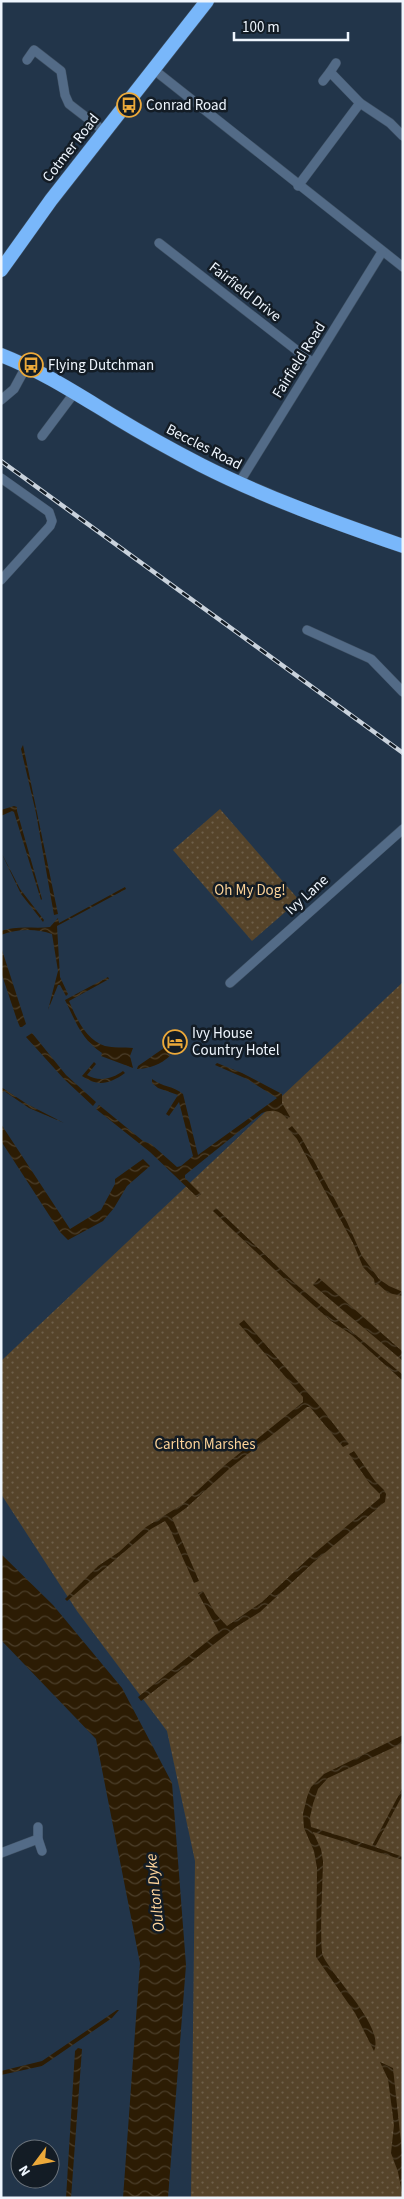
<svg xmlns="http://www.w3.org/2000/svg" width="404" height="2199" font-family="'Source Sans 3',sans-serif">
  <defs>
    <pattern id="park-dots" width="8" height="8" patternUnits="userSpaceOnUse" patternTransform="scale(1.25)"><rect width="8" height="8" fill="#56442a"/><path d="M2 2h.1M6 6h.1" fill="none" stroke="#6f604a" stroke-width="1.8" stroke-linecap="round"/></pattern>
    <pattern id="water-waves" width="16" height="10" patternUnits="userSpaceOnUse" patternTransform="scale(1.25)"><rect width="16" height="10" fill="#2c1c04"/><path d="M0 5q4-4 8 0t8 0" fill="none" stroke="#4b3e2a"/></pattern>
  </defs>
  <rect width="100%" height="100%" fill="#22354a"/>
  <g fill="url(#park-dots)">
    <polygon points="220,809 299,900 252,941 173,850"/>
    <polygon points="403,982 403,2198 191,2198 195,1861 167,1731 77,1611 1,1494 1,1361"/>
  </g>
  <g fill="url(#water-waves)">
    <polygon points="23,745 58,914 54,915 36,813 21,749"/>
    <polygon points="14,806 17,807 17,811 42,899 41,900 14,812 12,811 1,816 1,810"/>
    <polygon points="1,852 20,889 44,920 43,922 21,894"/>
    <path d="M125,887l1,2 -69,37 3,51 8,17 -2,2 -6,-11h-2l-10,25 10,-39 -6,-37c-14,-5 -34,-6 -51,1v-4c16,-6 33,-2 49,-4l8,-9 1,5z"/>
    <polygon points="1,947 26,1024 22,1027 20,1027 17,1020 1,972"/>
    <path d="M108,977l1,2 -40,22c7,17 17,39 36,45 8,2 19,1 28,2l-3,8 3,12 -32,-12 1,-3c-21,-14 -26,-31 -37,-53z"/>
    <polygon points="32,1033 66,1075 96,1102 93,1106 64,1079 26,1037"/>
    <path d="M164,1048l6,8c-9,8 -21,13 -33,13l1,-3z"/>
    <path d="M94,1062l2,2 -9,11c12,7 25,4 36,-4l2,2c-15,11 -28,14 -43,3z"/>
    <path d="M217,1063l25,10 40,21v9l8,14 -3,2c-7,-9 -15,-10 -25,-6l-77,62v3l16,16 -4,3 -47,-45 -54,-43 3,-4 44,36 8,3 26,23 4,-1 12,-10 -14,-54 -10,14 -3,-2 12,-19 -20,-7 -6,-5v-4c10,8 22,7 31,15l15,61 79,-57 -30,-19 -32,-14z"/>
    <polygon points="1,1087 27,1104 64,1123 29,1108 4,1091 1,1094"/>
    <polygon points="1,1124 70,1229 101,1210 115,1184 115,1179 143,1159 150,1166 127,1186 114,1208 103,1221 68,1240 60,1232 1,1141"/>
    <polygon points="292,1126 301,1137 347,1222 362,1256 379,1279 389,1286 403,1292 403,1296 388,1293 378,1284 375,1285 374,1279 363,1267 353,1243 297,1139 288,1129"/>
    <polygon points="216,1208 298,1286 403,1375 403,1381 352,1335 331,1321 294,1288 213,1211"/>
    <polygon points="319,1278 403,1352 403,1361 313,1285"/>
    <polygon points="244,1320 322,1409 349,1444 343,1447 310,1407 307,1407 229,1469 186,1508 172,1518 199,1581 194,1583 169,1527 165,1521 151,1529 67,1601 65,1599 98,1566 119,1552 146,1527 183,1504 225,1465 303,1402 303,1397 239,1324"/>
    <polygon points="354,1451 375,1481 384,1490 386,1494 385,1502 314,1562 260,1612 236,1627 141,1701 138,1697 219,1632 198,1593 203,1591 215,1613 227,1626 262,1602 310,1557 380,1498 380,1494 370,1484 349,1454"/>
    <polygon points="1,1554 53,1605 122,1688 172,1783 186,1965 168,2198 123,2198 140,1963 96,1739 1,1640"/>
    <path d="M403,1735v8l-75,35 -10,11 -5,15 -3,13 1,10 61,19 31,-59v7l-28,53 28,10v3l-90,-28 8,17 2,12c0,15 -4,87 0,95 11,23 62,71 51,95l-19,-38 -39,-56 1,-89 -3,-17 -10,-23 -1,-14 4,-17 4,-10 13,-13z"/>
    <polygon points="117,2010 119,2010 112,2018 42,2066 1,2075 1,2071 42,2061"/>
    <polygon points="78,2048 82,2049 71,2198 66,2198 75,2051"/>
    <polygon points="380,2062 393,2068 403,2161 403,2198 398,2172 391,2153 394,2125 388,2079"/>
  </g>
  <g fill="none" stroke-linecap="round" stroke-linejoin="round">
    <g stroke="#3f5063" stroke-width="10">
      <g id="minor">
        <polyline points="27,60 34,50 61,71 65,95 69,104 104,131"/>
        <polyline points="153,69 403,267"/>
        <polyline points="330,72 336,63"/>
        <polyline points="323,81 330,72 360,103 390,123 403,136"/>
        <polyline points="298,186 360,103"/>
        <polyline points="159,243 313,363"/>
        <polyline points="1,400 14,389 27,365"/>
        <polyline points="42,436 75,392"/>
        <polyline points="1,478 49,512 52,521 50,526 1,580"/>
        <polyline points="239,483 382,252"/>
        <polyline points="307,630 371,659 403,692"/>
        <polyline points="230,983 403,829"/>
        <polyline points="38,1827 38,1839 42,1851"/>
        <polyline points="1,1853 38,1839"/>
      </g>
    </g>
    <g stroke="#3f5063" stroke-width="15">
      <g id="highway">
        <polyline points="1,270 51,200 207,1"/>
        <path d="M1,355c41,16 76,39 114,62 28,17 57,33 86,48 65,33 133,57 202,81"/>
      </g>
    </g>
    <use href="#minor" stroke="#536b87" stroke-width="9"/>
    <use href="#highway" stroke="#79b7fa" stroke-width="14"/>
    <g stroke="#c9d2dc" stroke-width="4.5">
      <polyline id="rail" points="1,461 403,753"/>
    </g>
    <use href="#rail" stroke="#131c25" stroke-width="2.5" stroke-dasharray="8" stroke-linecap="butt"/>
  </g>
  <defs>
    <g id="bus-ring" transform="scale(1.25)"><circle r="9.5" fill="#131c25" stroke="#eca93a" stroke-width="1.5"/><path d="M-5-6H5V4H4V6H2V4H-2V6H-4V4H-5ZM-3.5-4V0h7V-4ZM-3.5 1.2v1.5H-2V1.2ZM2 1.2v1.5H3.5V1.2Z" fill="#eca93a"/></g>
    <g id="hotel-ring" transform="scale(1.25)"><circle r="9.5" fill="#131c25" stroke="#eca93a" stroke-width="1.5"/><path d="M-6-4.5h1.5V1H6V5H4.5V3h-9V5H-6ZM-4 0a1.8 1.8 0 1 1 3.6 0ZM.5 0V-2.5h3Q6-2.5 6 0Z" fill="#eca93a"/></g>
  </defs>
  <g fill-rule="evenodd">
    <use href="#bus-ring" x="129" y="105"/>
    <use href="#bus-ring" x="31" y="365"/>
    <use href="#hotel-ring" x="175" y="1042"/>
  </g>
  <g text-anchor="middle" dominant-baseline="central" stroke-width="5" stroke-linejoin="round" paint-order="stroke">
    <g font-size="15" fill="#eef5fd" stroke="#131c25" text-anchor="start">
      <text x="146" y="105">Conrad Road</text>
      <text x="48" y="365">Flying Dutchman</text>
      <text x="192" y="1033">Ivy House<tspan x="192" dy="17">Country Hotel</tspan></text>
    </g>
    <g font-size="15" fill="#eef5fd" stroke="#131c25">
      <text transform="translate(71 148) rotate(-52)">Cotmer Road</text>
      <text transform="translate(245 292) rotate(38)">Fairfield Drive</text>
      <text transform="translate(299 360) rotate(-58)">Fairfield Road</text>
      <text transform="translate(204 447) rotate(27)">Beccles Road</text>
      <text transform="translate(307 895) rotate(-42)">Ivy Lane</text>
    </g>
    <g font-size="15" fill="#fbd298" stroke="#131c25">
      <text x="250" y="890">Oh My Dog!</text>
      <text x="205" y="1444">Carlton Marshes</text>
    </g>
    <g font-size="16" font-style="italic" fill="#ffd59c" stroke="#131c25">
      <text transform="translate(155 1893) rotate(-96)">Oulton Dyke</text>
    </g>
  </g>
  <rect width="404" height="2199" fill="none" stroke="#eef5fd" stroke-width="5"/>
  <g transform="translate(35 2164) rotate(238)"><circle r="24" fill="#131c25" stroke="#6b737b"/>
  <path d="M0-4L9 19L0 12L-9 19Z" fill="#eca93a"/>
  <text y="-8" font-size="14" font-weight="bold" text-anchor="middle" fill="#eef5fd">N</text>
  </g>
  <path d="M234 32v8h114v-8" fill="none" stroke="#eef5fd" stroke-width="2.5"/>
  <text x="242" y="32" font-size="15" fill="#eef5fd" stroke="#131c25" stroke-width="4" paint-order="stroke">100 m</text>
</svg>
